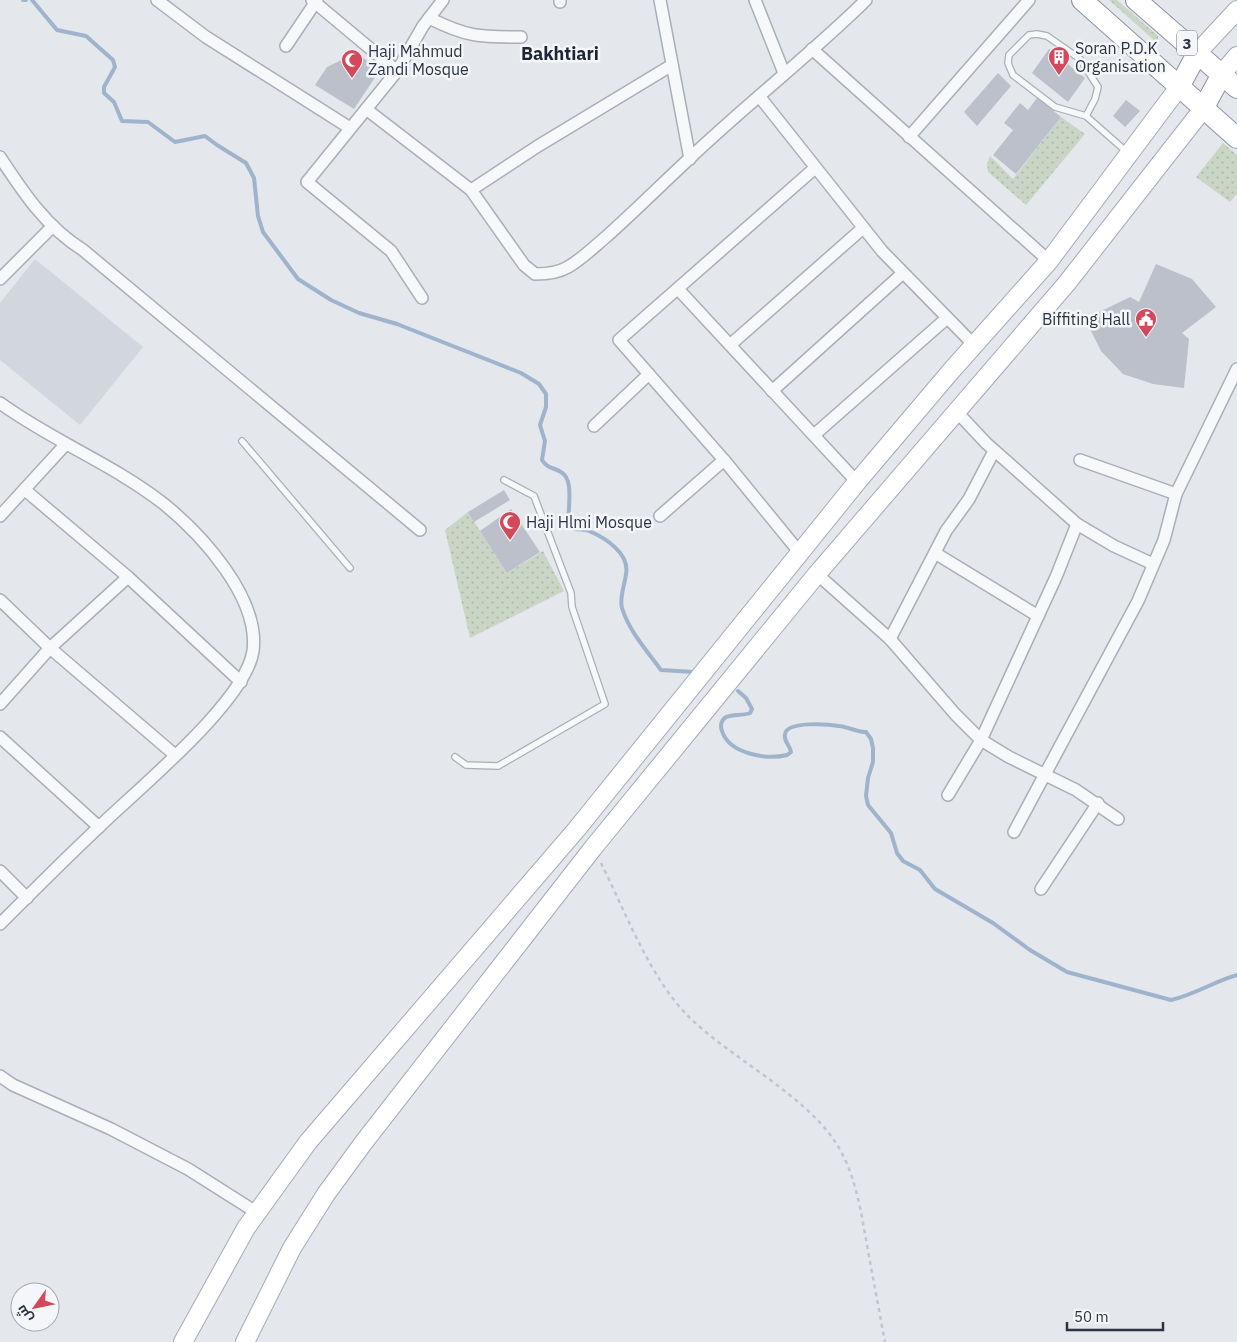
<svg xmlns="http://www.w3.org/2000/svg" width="1237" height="1342" font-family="'IBM Plex Sans',Cairo,sans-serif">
  <defs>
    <pattern id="grass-dots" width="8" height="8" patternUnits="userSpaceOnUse" patternTransform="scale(1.25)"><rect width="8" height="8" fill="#c9d6c5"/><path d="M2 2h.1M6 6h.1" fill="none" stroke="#adb8ab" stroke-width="1.8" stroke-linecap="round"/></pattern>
  </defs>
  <rect width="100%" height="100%" fill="#e4e7ec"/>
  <polygon fill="#d2d6de" points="35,259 143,347 80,425 0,360 0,303"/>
  <g fill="url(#grass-dots)">
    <polygon points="1109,0 1117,0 1158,36 1158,40 1155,41"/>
    <polygon points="1061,117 1085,134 1026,205 988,172 987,163 990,156 1013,179"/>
    <polygon points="1223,143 1237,155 1237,194 1230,202 1196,177"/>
    <polygon points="468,512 507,573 543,551 564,591 470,638 445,530"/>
  </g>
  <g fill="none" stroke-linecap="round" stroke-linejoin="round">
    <g stroke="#9fb4cc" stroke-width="4">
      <polyline points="23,0 26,0"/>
      <path d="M32,0l25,30 29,6 27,24 2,7 -11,20v6l10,9 8,19 26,1 27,20 30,-6 12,9 29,18 8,15 4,38 5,16 35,47 33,21 28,13 38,11 124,49 18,11 7,10v13l-6,18 5,16 -3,19c6,9 11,7 19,12 14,8 6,37 8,50l5,7c5,1 11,0 15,2 17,7 41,23 37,43 -1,10 -7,24 -4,34 7,23 25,43 39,62l33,2"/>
      <path d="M738,691l8,7 6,11 -2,4c-8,3 -16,1 -24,4 -5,3 -6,9 -4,14 7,23 45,29 65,24l4,-3c-1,-7 -8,-11 -6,-18 2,-13 43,-10 54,-8 10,1 17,6 27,6l5,7 2,9v14l-5,16 -2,18 2,9 23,28 6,20 6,8 17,9 15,19 58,34 37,27 37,22 104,28c23,-5 42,-18 66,-25"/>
    </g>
  </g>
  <g fill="#bbc0ca">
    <polygon points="1049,49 1085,78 1068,102 1032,73"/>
    <polygon points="356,53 380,70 354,109 315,85 327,67"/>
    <polygon points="998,73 1011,86 977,126 964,112"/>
    <polygon points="1037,98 1061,117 1016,174 993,155 1013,130 1004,123 1020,103 1028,110"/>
    <polygon points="1126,100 1140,111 1125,127 1113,116"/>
    <polygon points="1156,264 1192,279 1216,307 1182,333 1189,339 1184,388 1153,384 1123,374 1101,351 1085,319 1130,297 1139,302"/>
    <polygon points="504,490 510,500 474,522 468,512"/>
    <polygon points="511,509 540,552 507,573 480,531"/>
  </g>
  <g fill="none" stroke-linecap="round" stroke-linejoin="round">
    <g stroke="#a9aeb7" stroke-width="8">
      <g id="lane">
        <polyline points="1086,116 1095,99 1098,87 1080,59 1047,36 1037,34 1029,35 1009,55 1008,63 1013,75 1055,107 1086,116 1128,153"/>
        <polyline points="242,441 350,568"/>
        <polyline points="455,757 466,765 498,766 605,704 572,607 571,593 534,496 504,480"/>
      </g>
    </g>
    <g stroke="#a9aeb7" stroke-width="14">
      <g id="street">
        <polyline points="157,0 206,37 350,128"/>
        <polyline points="312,0 397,71"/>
        <polyline points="660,0 690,159"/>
        <polyline points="755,0 784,73"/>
        <polyline points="560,2 560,0"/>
        <path d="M429,18c38,19 50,19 92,19"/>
        <polyline points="286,46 317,0"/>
        <polyline points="812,49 1049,261"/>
        <polyline points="759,96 882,251 974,345"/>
        <path d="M366,109l105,81 53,75 11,9c12,0 23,-1 33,-7 14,-8 26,-20 39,-31 28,-25 55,-52 83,-78 57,-54 120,-103 176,-158"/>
        <polyline points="909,137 1029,0"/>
        <path d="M0,157c23,35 46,70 83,93l337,280"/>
        <polyline points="471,190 538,146 672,65"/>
        <polyline points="0,279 53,226"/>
        <polyline points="678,289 857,482"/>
        <polyline points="422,298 391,251 307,182 397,71 423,26 443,0"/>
        <polyline points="730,345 863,228"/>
        <polyline points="772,391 903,273"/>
        <path d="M0,403c52,38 113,61 164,101 38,31 96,94 89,147 -7,50 -115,138 -153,175 -34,32 -67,65 -100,98"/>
        <polyline points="957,412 986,443 1077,524 1114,546 1153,564"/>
        <polyline points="594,426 649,374"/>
        <polyline points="814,435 947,318"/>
        <polyline points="1080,460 1176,494"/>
        <polyline points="25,490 128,577 241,682"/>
        <polyline points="0,516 65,445"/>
        <polyline points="660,516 724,460"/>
        <polyline points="800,553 724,460 619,340 815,168"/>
        <polyline points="935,553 1038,616"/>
        <polyline points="817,574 890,639 955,714 981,740 1009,757 1076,790 1118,819"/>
        <polyline points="0,600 50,648 175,755"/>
        <polyline points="890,639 946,531 969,499 994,451"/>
        <polyline points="0,704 50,648 128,577"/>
        <polyline points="0,737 99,827"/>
        <polyline points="948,795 981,740 1056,577 1077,524"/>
        <polyline points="1014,832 1138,601 1164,540 1176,494 1237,369"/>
        <polyline points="0,871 27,898"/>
        <polyline points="1041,889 1098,803"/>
        <polyline points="0,1076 13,1085 111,1129 188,1169 256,1212"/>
      </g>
    </g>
    <g stroke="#a3abb8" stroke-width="20">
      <g id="primary">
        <polyline points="1198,52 1237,10"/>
        <polyline points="1222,74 1237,56"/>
        <polyline points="183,1342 246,1228 308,1142 576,830 857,482 951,371 1049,261 1179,87"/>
        <polyline points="245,1342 292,1248 326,1194 364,1142 593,848 817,574 1067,283 1203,109"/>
      </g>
    </g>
    <g stroke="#8b94a3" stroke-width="22">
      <g id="highway">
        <polyline points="1082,0 1237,138"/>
        <polyline points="1136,0 1237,88"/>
        <polyline points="1179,87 1198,52"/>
        <polyline points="1203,109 1222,74"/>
      </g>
    </g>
    <path stroke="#c2c5cb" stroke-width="2.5" stroke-dasharray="4 4" stroke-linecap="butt" d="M601,863c24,48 49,115 87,153 43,43 121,80 151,132 17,29 22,64 28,97 6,33 12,65 18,97"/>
    <use href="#lane" stroke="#f7f8fa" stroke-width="5.5"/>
    <use href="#street" stroke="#f7f8fa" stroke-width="11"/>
    <use href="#primary" stroke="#fff" stroke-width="18"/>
    <use href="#highway" stroke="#fff" stroke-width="20"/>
  </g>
  <defs>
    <g id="building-pin" transform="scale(1.125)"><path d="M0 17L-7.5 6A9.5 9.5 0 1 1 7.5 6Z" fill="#d1495b" stroke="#f4f6f9"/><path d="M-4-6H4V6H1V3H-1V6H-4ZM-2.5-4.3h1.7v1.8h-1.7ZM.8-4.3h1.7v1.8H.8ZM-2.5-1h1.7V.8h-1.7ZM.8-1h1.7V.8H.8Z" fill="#fff"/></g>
    <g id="mosque-pin" transform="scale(1.125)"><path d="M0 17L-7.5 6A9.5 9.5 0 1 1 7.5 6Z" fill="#d1495b" stroke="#f4f6f9"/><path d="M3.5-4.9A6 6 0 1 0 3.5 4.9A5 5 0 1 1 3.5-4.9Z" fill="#fff"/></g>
    <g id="civic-pin" transform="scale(1.125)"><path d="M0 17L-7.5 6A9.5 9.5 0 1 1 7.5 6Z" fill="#d1495b" stroke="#f4f6f9"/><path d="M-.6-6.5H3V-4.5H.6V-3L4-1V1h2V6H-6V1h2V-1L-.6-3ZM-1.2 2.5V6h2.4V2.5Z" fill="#fff"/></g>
  </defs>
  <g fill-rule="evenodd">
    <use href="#building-pin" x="1059" y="57"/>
    <use href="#mosque-pin" x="352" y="60"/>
    <use href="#civic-pin" x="1146" y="319"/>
    <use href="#mosque-pin" x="510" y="522"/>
  </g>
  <g text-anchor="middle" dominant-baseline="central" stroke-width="5" stroke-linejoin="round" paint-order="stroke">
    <rect fill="#f4f6f9" stroke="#676e7b" stroke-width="1" x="1177" y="30.5" width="20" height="25" rx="4"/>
    <g font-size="15" font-weight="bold" fill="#2b3445">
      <text x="1187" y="43">3</text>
    </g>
    <g font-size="16" fill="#2b3445" stroke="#f4f6f9" text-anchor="start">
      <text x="1075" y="48">Soran P.D.K<tspan x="1075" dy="18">Organisation</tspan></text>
      <text x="368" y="51">Haji Mahmud<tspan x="368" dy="18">Zandi Mosque</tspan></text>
      <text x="1130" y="319" text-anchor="end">Biffiting Hall</text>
      <text x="526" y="522">Haji Hlmi Mosque</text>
    </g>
    <g font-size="18" font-weight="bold" fill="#1d2536" stroke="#f4f6f9">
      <text x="560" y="53">Bakhtiari</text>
    </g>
  </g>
  <g transform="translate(35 1307) rotate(237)"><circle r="24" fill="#f4f6f9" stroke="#a4a8b1"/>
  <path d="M0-4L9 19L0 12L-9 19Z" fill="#d1495b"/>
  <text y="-8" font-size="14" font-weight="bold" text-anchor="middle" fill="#2b3445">ش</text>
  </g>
  <path d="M1067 1322v8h96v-8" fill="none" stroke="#2b3445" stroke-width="2.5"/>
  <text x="1074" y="1322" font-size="15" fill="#2b3445" stroke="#f4f6f9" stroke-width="4" paint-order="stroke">50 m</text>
</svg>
